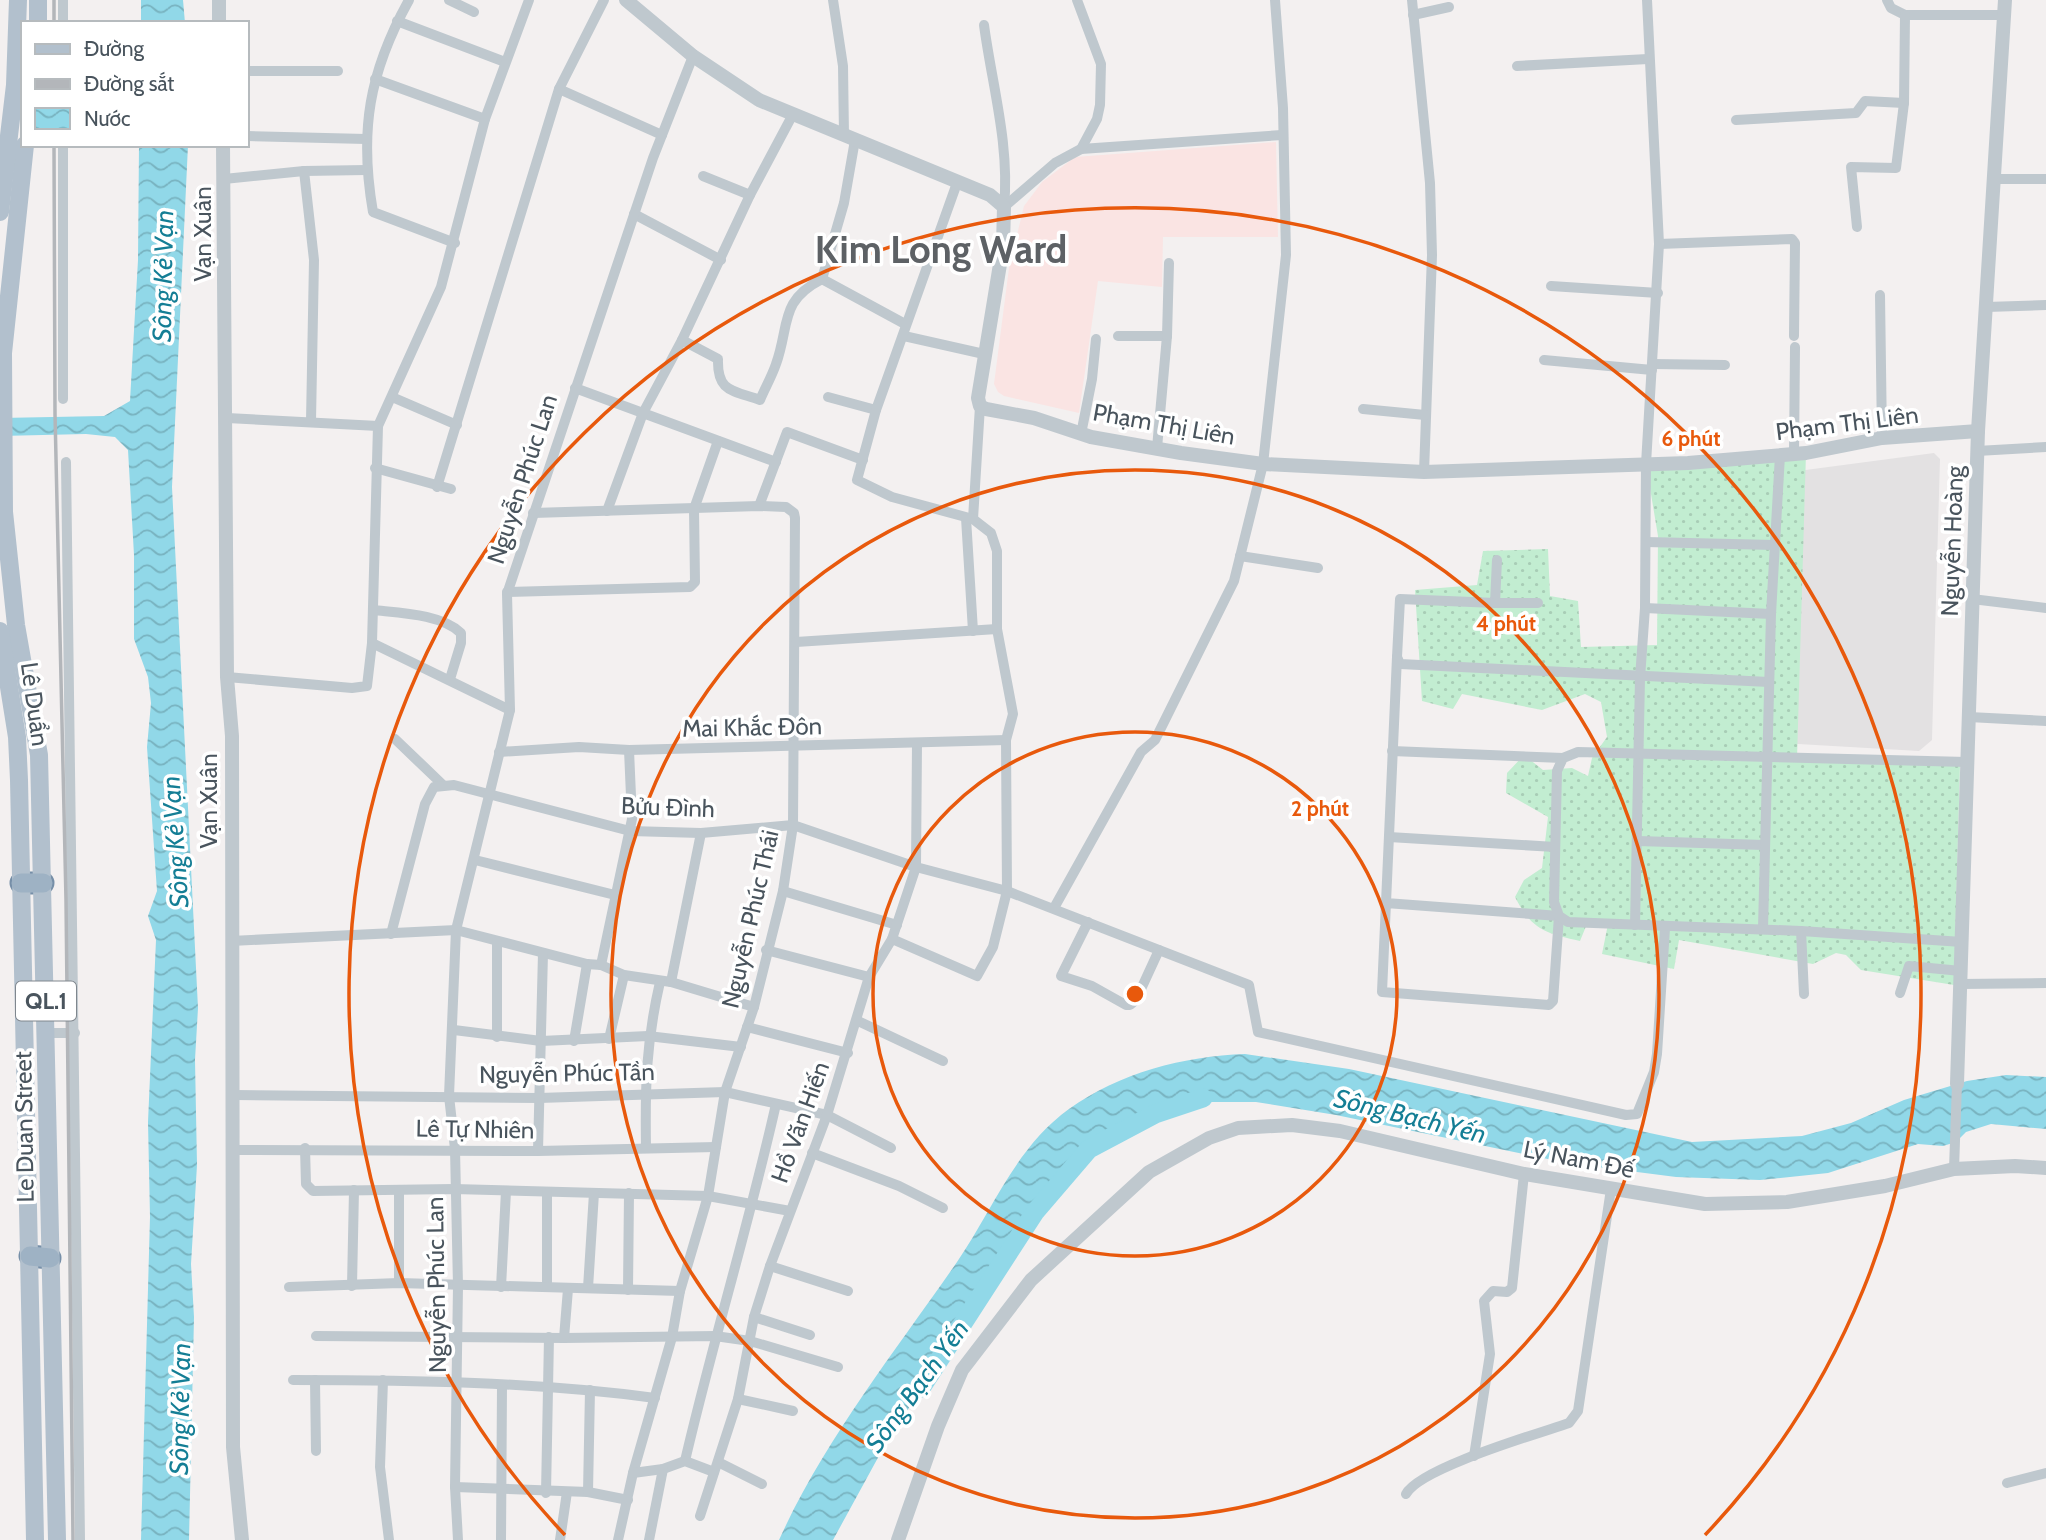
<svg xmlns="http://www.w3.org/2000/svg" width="2046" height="1540" font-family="Cabin,sans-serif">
  <defs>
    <pattern id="grass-dots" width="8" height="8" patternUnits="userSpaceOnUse" patternTransform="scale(1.75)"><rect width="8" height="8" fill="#c2edd1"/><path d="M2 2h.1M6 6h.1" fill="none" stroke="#a8cdb6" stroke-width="1.8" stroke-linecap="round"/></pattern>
    <pattern id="water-waves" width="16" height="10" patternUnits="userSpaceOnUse" patternTransform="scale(1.75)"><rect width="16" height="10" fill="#91d8e8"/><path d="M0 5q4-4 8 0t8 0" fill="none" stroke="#78b2bf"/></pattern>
  </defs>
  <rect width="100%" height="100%" fill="#f3f0f0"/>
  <polygon fill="#e3e1e2" points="1934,453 1940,459 1932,740 1919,751 1781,743 1798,471"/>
  <polygon fill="#fae4e3" points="1276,142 1278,237 1163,237 1162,287 1098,281 1079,413 1004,396 998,392 994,384 1009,268 1024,206 1042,182 1075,157"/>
  <path fill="url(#grass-dots)" d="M1806,453l-9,306 163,5 -6,221 -93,-15 -15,-15 -10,-2 -23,11 -134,-24 -5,29 -72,-15 6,-30 -19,-5 -9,22c-35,-8 -48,-11 -65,-44l9,-17 18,-12 6,-51 -42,-24 1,-20 17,-18 19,15 29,-2 16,8 4,-18 15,-21 -6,-35 -16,-8 -43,16 -80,-16 -9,15 -31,-8 -7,-111 62,-5 6,-34 65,-2 2,47 28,5 3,46 76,-2 1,-109 -12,-72z"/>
  <g fill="url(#water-waves)">
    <polygon points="141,0 183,0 185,23 141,23"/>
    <polygon points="139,145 188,145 172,487 198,1008 195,1060 197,1165 191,1264 194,1317 189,1540 141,1540 150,1217 148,1122 156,940 148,916 157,891 147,747 151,703 148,677 134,639 134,555 128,450 115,437 86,434 0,436 0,418 104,416 130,401 138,260"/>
    <path d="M1245,1054l104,15 343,73 110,-6 49,-13 53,-23 63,-19 39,-6 40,2v52l-55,-5 -25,8 -10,10 -13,4 -25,-2 -90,29 -68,7 -84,-3 -109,-14 -231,-48 -80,-13h-58l-41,8 -34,16 -23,16 -25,21 -32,39 -157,241 -53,97h-54c46,-101 115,-187 178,-278 36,-53 59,-115 112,-153 50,-36 115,-53 176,-55z"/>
  </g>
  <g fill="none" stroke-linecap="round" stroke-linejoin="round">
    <polyline stroke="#91d8e8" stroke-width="19" points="921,1388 1035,1212 1089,1149 1155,1114 1203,1098"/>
    <g stroke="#768fa8" stroke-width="23">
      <g id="trunk">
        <polyline points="21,883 43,883"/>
        <polyline points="30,1256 50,1258"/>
      </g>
    </g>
    <g stroke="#bfc8ce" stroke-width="10">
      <path d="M409,0c-40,72 -50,131 -36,212l82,31"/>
      <polyline points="449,0 474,12"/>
      <polyline points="833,0 843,66 844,136"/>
      <polyline points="1412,0 1430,183 1432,255 1424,472"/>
      <polyline points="1887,0 1891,8 1905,15 2004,15"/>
      <polyline points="1413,15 1449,7"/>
      <polyline points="397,21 505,62"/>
      <polyline points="63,23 63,0"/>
      <path d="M984,25c8,60 26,120 20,182"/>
      <polyline points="1517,66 1648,59"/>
      <polyline points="247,71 338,71"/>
      <polyline points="375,79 485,119"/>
      <polyline points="559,89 662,135"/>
      <polyline points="1736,120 1856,113 1865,101 1904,103 1905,15"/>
      <polyline points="247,136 366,139"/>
      <polyline points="63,145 63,399"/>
      <polyline points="1081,149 1282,135"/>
      <polyline points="304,171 314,260 311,421"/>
      <polyline points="703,176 750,195"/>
      <polyline points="224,179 304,171 366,170"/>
      <polyline points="1994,179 2046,179"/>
      <polyline points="1004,207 1055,163 1081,149 1097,119 1100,105 1101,64 1077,0"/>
      <polyline points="634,214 721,260"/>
      <polyline points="1857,227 1851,167 1896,168 1904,103"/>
      <polyline points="1659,244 1792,239 1795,243 1794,336"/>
      <polyline points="822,279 905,324"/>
      <polyline points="1551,286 1658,293"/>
      <polyline points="1880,295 1882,438"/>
      <polyline points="1986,307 2046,305"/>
      <polyline points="904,336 984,354"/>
      <polyline points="1118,336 1167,336 1157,448"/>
      <polyline points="1167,336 1169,263"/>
      <path d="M682,340l36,19c-1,33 14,31 42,41 5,-12 12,-24 16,-36 14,-39 3,-63 46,-85l22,-76 11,-63"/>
      <polyline points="1544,360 1652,370"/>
      <polyline points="1653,364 1725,365"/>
      <polyline points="575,388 776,462"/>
      <polyline points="392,397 457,425"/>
      <polyline points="828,397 876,410"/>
      <polyline points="1363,409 1425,415"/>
      <polyline points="227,418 378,426"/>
      <polyline points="1081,434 1092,379 1096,339"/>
      <polyline points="1977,451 2046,447"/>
      <polyline points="1794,454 1795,347"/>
      <polyline points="66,462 80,1540"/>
      <polyline points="375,468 451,489"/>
      <polyline points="437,487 559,89 604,0"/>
      <polyline points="759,506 787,432 863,460"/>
      <polyline points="607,511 643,413 682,340 750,195 792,116"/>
      <polyline points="533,513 759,506 786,507 794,513 795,518 793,825 783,891 754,1007 725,1092 708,1196 680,1291 672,1337 633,1473 618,1540"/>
      <polyline points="966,518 973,631"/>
      <polyline points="973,519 980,406"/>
      <polyline points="1646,542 1775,545"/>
      <polyline points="1240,556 1318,568"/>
      <polyline points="1497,560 1495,603 1400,599 1397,657 1400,664 1769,682"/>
      <polyline points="507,592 690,587 695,582 694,509 718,441"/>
      <polyline points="1972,599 2046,608"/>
      <polyline points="1495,603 1538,603"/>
      <polyline points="1645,608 1771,614"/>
      <path d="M373,610c27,3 68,4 88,23v10l-11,36"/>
      <polyline points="796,642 997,629"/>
      <polyline points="372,643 510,710"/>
      <polyline points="227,677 352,688 367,686 372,643 378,426 441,287 485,119 529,0"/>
      <polyline points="1969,717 2046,721"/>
      <polyline points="395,739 443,785"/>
      <polyline points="1392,751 1563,758"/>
      <polyline points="499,752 579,747 629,750 1006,740"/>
      <polyline points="1389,837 1555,847"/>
      <polyline points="1638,841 1764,845"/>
      <polyline points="475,860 615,895"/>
      <polyline points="783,891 897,925"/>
      <polyline points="1386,903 1559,916 1553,1001 1549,1005 1382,992 1397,657"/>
      <polyline points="1054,908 1141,752 1155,740 1234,581 1263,464 1286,255 1283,108 1275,0"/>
      <polyline points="1088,922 1061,976 1092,986 1126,1005 1130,1005 1136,1000 1159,950"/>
      <polyline points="1635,925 1640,678 1645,608 1646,464 1659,244 1647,0"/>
      <polyline points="1763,929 1771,614 1780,455"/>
      <polyline points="1801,931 1804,994"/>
      <polyline points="391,934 425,804 434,787 454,785 630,831 701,833 793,825 916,867 1007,891 1249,985 1258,1032 1626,1115 1637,1114 1654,1072 1657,1054 1665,928"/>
      <polyline points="892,939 977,976 993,947 1007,891 1006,740 1013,714 997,629 997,551 991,533 973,519 892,497 857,480 876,410 957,183"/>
      <polyline points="231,941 456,930 587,964 601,965 624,975 671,982 754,1007"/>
      <polyline points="1962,942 1801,931 1568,922 1559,916 1554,902 1557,771 1563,758 1578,752 1967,762"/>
      <polyline points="766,950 869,977"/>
      <polyline points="601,965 632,819 629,750"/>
      <polyline points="671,982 701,833"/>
      <polyline points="1960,984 2046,983"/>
      <polyline points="1900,993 1909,966 1961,971"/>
      <polyline points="858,1021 943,1061"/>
      <polyline points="747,1027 848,1053"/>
      <polyline points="454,1030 541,1041 648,1036 741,1047"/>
      <polyline points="47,1033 75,1033"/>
      <polyline points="497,1037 497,942"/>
      <polyline points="609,1039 624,975"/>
      <polyline points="574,1041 587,964"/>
      <polyline points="234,1095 539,1098 725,1092 827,1115 891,1148"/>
      <polyline points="305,1148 306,1184 313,1191 454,1189 708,1196 790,1211"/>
      <path d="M646,1148c-1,-62 0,-105 14,-166"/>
      <polyline points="233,1150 538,1151 716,1147"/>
      <polyline points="538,1151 543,953"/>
      <polyline points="812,1153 899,1186 943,1208"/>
      <polyline points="1954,1169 1957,1084"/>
      <polyline points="547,1193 547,1285"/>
      <polyline points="770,1266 848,1291"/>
      <polyline points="399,1283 399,1191"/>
      <polyline points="352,1286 354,1190"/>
      <polyline points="289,1287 399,1283 680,1291"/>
      <polyline points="501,1287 506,1191"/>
      <polyline points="588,1288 594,1193"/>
      <polyline points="628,1290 629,1193"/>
      <polyline points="754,1317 810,1335"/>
      <polyline points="316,1336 564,1338 715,1336 750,1341 838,1367"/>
      <polyline points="564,1338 568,1289"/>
      <path d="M293,1380c121,0 242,2 362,18"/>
      <polyline points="315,1380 316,1451"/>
      <polyline points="383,1380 380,1467 389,1540"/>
      <polyline points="738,1399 793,1411"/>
      <polyline points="1474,1456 1490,1354 1484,1301 1493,1291 1507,1292 1512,1288 1524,1174"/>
      <path d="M685,1461c28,-120 64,-237 91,-357"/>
      <polyline points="718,1462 762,1484"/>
      <polyline points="633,1473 663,1469 685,1461 714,1472"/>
      <polyline points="2007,1483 2046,1473"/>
      <polyline points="455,1487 588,1492 628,1500"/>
      <polyline points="588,1492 590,1390"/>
      <polyline points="546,1493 549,1337"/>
      <path d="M1406,1494c14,-26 131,-60 163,-71l9,-12 33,-222"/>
      <polyline points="700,1516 738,1399 754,1317 770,1266 827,1115 869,977 892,939 916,867 917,743"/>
      <polyline points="458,1540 455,1487 458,1286 455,1149 449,1096 456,930 510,710 507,594 653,158 693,56"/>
      <polyline points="501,1540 502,1386"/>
      <polyline points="560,1540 567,1492"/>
      <polyline points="649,1540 663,1469"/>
    </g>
    <g stroke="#bfc8ce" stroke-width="14">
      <polyline points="626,0 693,56 759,100 990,195 1004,207 1003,246 978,398 980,406 986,409 1034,418 1091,437 1181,453 1263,464 1424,472 1688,463 1806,453 1882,438 1978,431"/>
      <polyline points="219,23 219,0"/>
      <polyline points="223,145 227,677 232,736 233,1447 242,1540"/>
      <polyline points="1957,1084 1978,431 2005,0"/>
      <polyline points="898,1540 938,1426 962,1370 1031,1280 1149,1172 1209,1138 1238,1128 1292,1125 1340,1131 1524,1174 1705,1204 1787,1202 1885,1186 1954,1169 2015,1166 2046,1168"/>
    </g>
    <g stroke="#b2c0cd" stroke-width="18">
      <polyline points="38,23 38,0"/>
      <polyline points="25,145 3,353 4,512 16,625 39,755 57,1540"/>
      <polyline points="0,212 15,85 18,0"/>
      <polyline points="0,631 17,737 19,780 35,1540"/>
    </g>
    <use href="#trunk" stroke="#9eb2c4" stroke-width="19"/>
    <g stroke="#b3b6ba" stroke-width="3.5">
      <polyline points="54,23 54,0"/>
      <polyline points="54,145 55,414 66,900 73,1540"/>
    </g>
  </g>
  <g fill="none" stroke="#e8590c" stroke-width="3.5">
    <circle cx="1135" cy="994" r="262"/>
    <circle cx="1135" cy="994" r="524"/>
    <path d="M565 1535A786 786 0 1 1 1705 1535"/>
  </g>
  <g text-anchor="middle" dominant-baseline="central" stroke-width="7" stroke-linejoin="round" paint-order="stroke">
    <rect fill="#fff" stroke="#80878e" stroke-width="2" x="16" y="981.5" width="60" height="39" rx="5"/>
    <g font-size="23" font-weight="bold" fill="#49545d">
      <text x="46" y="1001">QL.1</text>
    </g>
    <g font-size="24" fill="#49545d" stroke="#fff">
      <text transform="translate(202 234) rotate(-90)">Vạn Xuân</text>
      <text transform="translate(1847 423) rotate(-7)">Phạm Thị Liên</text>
      <text transform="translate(1164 424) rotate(10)">Phạm Thị Liên</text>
      <text transform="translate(522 479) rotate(-72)">Nguyễn Phúc Lan</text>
      <text transform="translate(1952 541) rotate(-88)">Nguyễn Hoàng</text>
      <text transform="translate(35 704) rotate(82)">Lê Duẩn</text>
      <text transform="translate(752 727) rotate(-1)">Mai Khắc Đôn</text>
      <text transform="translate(208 801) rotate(-90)">Vạn Xuân</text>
      <text transform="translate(668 807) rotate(2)">Bửu Đình</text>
      <text transform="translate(750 919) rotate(-77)">Nguyễn Phúc Thái</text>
      <text transform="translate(567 1073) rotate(-1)">Nguyễn Phúc Tần</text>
      <text transform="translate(800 1122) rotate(-70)">Hồ Văn Hiến</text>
      <text transform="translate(24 1127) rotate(-91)">Le Duan Street</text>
      <text transform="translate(475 1129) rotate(1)">Lê Tự Nhiên</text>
      <text transform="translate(1579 1159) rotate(11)">Lý Nam Đế</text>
      <text transform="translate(436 1285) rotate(-91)">Nguyễn Phúc Lan</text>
    </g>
    <g font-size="26" font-style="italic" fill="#147e95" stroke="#fff">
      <text transform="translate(163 276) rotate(-89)">Sông Kẻ Vạn</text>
      <text transform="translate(175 842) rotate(-94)">Sông Kẻ Vạn</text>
      <text transform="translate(1410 1116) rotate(14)">Sông Bạch Yến</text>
      <text transform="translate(917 1386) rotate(-54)">Sông Bạch Yến</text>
      <text transform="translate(180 1409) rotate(-89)">Sông Kẻ Vạn</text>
    </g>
    <g font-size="38" font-weight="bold" fill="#5d6165" stroke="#fff">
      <text x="941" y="249">Kim Long Ward</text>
    </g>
  </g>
  <circle cx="1135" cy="994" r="10" fill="#e8590c" stroke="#fff" stroke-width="3.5"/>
  <g font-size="21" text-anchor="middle" font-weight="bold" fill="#e8590c" stroke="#fff" stroke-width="7" stroke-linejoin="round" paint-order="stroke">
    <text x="1691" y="446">6 phút</text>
    <text x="1506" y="631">4 phút</text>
    <text x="1320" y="816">2 phút</text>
  </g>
  <rect x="21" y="21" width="228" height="126" fill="#ffffff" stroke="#b6bbbe" stroke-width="2"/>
  <rect x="35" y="44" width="35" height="10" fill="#b2c0cd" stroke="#b6bbbe" stroke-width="2"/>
  <text x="84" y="56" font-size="21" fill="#49545d">Đường</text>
  <rect x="35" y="79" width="35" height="10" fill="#b3b6ba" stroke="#b6bbbe" stroke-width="2"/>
  <text x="84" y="91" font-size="21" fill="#49545d">Đường sắt</text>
  <rect x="35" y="108" width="35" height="21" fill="url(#water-waves)" stroke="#b6bbbe" stroke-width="2"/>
  <text x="84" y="126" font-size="21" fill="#49545d">Nước</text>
</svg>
